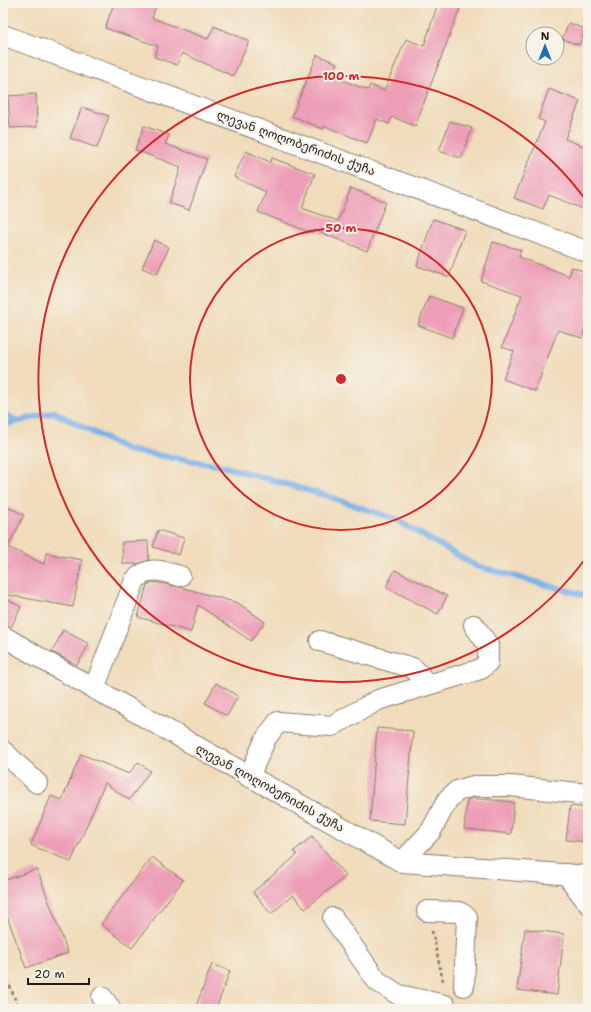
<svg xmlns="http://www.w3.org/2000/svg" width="591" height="1012" font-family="'Shantell Sans','Noto Sans Georgian',sans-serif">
  <rect width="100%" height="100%" fill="#f7f3e8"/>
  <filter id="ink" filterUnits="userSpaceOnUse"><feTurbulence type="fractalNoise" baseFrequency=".025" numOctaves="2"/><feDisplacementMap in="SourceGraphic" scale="8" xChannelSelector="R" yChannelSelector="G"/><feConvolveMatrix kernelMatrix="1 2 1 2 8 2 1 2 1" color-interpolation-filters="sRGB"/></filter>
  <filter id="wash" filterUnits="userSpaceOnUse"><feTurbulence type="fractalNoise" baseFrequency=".012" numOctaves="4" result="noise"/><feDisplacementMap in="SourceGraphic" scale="16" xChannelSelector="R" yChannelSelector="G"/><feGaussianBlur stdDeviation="0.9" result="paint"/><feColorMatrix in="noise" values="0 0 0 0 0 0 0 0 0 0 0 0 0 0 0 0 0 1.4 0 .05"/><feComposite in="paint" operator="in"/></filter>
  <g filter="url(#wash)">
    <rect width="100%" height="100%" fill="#f0dbba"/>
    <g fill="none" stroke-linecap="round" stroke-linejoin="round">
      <g stroke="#7ab1e9" stroke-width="6">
        <polyline points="3,413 17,421"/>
        <polyline points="3,425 54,412 127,450 222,466 324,495 395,519 476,566 588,596"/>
      </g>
    </g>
    <g id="blocks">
      <g fill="#ed9eb7">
        <polygon points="114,3 148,3 156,6 152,18 208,39 214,26 249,41 233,76 182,53 177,65 154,57 158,46 105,28"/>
        <polygon points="438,3 462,3 415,126 392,117 389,124 377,119 367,143 324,126 323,129 292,116 317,55 337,63 331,76 368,90 370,85 384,91 406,39 424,46"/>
        <polygon points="569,23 585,29 579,45 562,39"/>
        <polygon points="549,89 580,101 565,139 588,148 588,211 549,195 543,209 514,198 545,122 538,119"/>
        <polygon points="36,94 37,127 10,128 8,96"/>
        <polygon points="82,107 109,116 97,148 70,138"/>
        <polygon points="450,121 472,128 461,158 439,151"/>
        <polygon points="144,126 169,135 165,144 207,159 189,210 169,203 181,167 135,150"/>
        <polygon points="246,151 270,162 272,158 315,174 302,208 338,221 351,188 386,202 367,251 314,230 312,233 258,212 266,192 234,177"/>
        <polygon points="433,219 465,230 449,277 417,266"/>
        <polygon points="154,240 169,247 157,274 142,268"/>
        <polygon points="493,242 521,250 519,257 569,276 572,267 588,273 588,319 582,338 558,330 535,391 503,379 514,351 502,347 522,295 481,281"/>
        <polygon points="429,296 463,308 452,338 418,325"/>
        <polygon points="3,504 24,515 8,547 44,564 46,553 82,560 73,607 3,594"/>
        <polygon points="158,530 184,538 179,555 153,547"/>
        <polygon points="148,541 149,560 138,564 123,564 122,542"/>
        <polygon points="395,570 447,596 438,614 386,587"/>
        <polygon points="153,582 180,587 238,603 265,622 251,641 198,605 191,632 138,617 147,585"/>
        <polygon points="3,597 21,607 11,627 3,625"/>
        <polygon points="63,630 89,644 77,665 52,652"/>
        <polygon points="216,683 238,696 227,716 205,703"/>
        <polygon points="377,728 413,731 405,824 370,821"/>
        <polygon points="81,754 129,774 138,762 150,771 129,800 105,783 71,862 31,845 51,796 62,800"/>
        <polygon points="472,798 514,802 511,834 464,829 467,800"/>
        <polygon points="570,806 588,808 588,842 566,840"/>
        <polygon points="312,836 346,876 305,909 293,895 271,914 253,892 297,855 294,851"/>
        <polygon points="152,857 183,880 132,948 101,924"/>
        <polygon points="37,869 68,953 26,968 3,905 3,881"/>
        <polygon points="525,929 564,934 557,995 517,990"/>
        <polygon points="212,964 230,971 216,1009 195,1009"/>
      </g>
    </g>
  </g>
  <g filter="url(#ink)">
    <use href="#blocks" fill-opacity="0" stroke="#867c6b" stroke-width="1"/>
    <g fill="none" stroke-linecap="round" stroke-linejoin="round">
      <g stroke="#867c6b" stroke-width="22">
        <g id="minor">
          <polyline points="3,35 588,252"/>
          <polyline points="3,636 52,665 402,862 588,876"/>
          <polyline points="320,641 413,668 420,675 425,685"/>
          <path d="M94,689l41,-109c15,-15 27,-9 45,-4"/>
          <polyline points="3,751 37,783"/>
          <polyline points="249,777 266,738 278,722 332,726 378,700 481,669 488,662 488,645 474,625"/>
          <polyline points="402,862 431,831 448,799 457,791 473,786 511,786 588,794"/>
          <polyline points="566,874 588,903"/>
          <polyline points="427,911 459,912 467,917 464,986"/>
          <polyline points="333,918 377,981 399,995 445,1005"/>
          <polyline points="102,997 111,1009"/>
        </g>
      </g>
      <g stroke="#867c6b" stroke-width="2.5" stroke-dasharray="3 3" stroke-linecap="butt">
        <polyline points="432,931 443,981"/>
        <polyline points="3,969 19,1009"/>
      </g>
      <use href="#minor" stroke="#fff" stroke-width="20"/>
    </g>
  </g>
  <g fill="none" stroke="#d62828" stroke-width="2">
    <circle cx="341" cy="379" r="151"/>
    <path d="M588 555A303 303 0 1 1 588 203"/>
  </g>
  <g text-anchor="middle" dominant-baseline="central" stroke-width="4" stroke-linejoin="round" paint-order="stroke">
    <g font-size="12" fill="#1c1c1c" stroke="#f7f3e8">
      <text transform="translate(296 143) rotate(20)">ლევან ღოღობერიძის ქუჩა</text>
      <text transform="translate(270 788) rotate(29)">ლევან ღოღობერიძის ქუჩა</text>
    </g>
  </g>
  <circle cx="341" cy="379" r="6" fill="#d62828" stroke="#f7f3e8" stroke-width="2"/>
  <g font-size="12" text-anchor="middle" font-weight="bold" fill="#d62828" stroke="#f7f3e8" stroke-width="4" stroke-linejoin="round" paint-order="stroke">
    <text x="341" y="80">100 m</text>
    <text x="341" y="232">50 m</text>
  </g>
  <rect width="591" height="1012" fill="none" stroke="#f7f3e8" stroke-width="16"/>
  <g transform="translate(545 46)"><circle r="19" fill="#f7f3e8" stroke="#9f9d96"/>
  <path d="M0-3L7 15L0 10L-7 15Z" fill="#1f6fb2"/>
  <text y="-6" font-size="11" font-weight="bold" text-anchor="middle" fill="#1c1c1c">N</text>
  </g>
  <path d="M28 978v6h61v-6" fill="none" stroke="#1c1c1c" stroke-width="2"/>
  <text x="34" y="978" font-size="12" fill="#1c1c1c" stroke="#f7f3e8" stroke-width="3" paint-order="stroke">20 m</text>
</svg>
